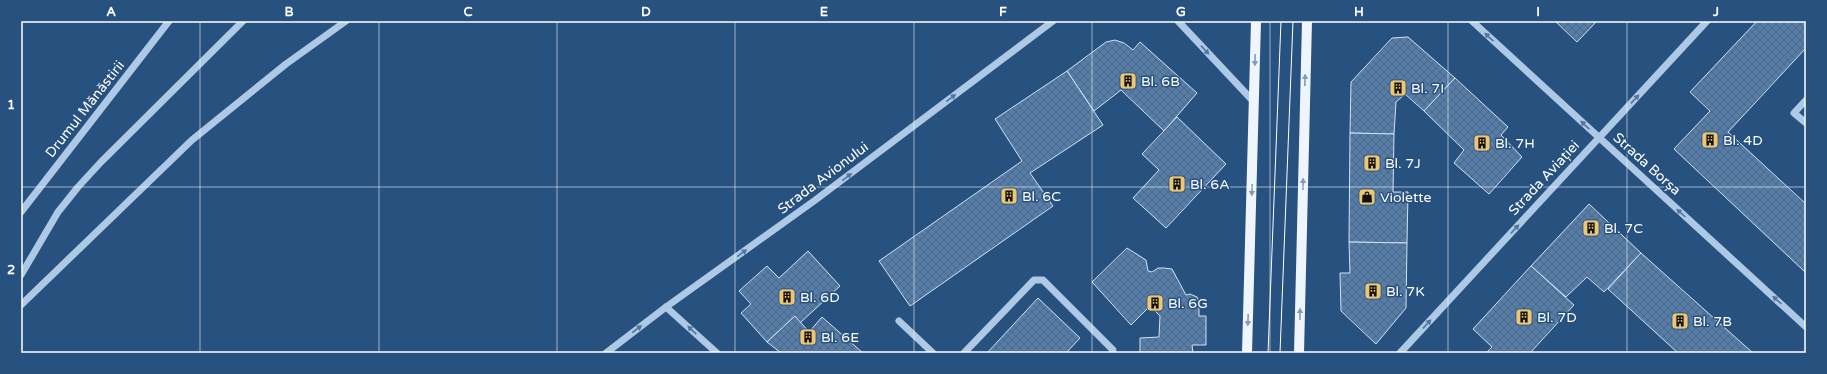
<svg xmlns="http://www.w3.org/2000/svg" width="1827" height="374" font-family="'Varela Round',sans-serif">
  <defs>
    <pattern id="building-cross-hatch" width="8" height="8" patternUnits="userSpaceOnUse"><rect width="8" height="8" fill="#547da9"/><path d="M0 0l8 8M0 8l8-8" fill="none" stroke="#50677f"/></pattern>
  </defs>
  <rect width="100%" height="100%" fill="#27517f"/>
  <g fill="url(#building-cross-hatch)" stroke="#d1e2f4">
    <polygon points="1555,21 1597,21 1577,42"/>
    <polygon points="1757,21 1806,21 1806,48 1728,132 1806,204 1805,272 1674,149 1710,111 1690,92"/>
    <polygon points="1408,37 1455,78 1424,111 1405,94 1396,102 1394,134 1350,133 1351,82 1392,38"/>
    <polygon points="1115,40 1124,43 1133,50 1140,42 1197,93 1164,131 1121,90 1094,111 1067,71 1106,42"/>
    <polygon points="1067,71 1103,125 1030,173 1053,206 910,306 879,261 1022,161 995,119"/>
    <polygon points="1455,78 1508,127 1501,135 1522,157 1489,194 1454,163 1464,150 1424,111"/>
    <polygon points="1177,117 1226,164 1166,228 1133,198 1159,170 1142,154"/>
    <polygon points="1350,133 1394,134 1393,192 1408,192 1407,243 1349,242"/>
    <polygon points="1589,204 1641,253 1604,292 1587,277 1566,297 1531,266"/>
    <polygon points="1349,242 1407,243 1406,308 1376,344 1341,311 1340,273 1350,273"/>
    <polygon points="1127,248 1146,260 1148,271 1152,272 1158,268 1164,268 1172,269 1186,295 1190,294 1197,297 1199,301 1199,316 1206,316 1206,345 1192,345 1193,353 1140,353 1140,338 1159,337 1160,316 1150,306 1131,325 1092,282"/>
    <polygon points="808,251 840,286 800,323 795,316 767,342 741,313 751,304 739,291 767,266 779,278"/>
    <polygon points="1641,253 1753,353 1678,353 1608,289"/>
    <polygon points="1531,266 1574,305 1530,353 1486,353 1492,347 1473,329"/>
    <polygon points="1038,298 1080,338 1066,353 987,353"/>
    <polygon points="795,316 809,332 822,317 863,353 781,353 767,342"/>
  </g>
  <g fill="none" stroke-linecap="round" stroke-linejoin="round">
    <g stroke="#aec9e5" stroke-width="7">
      <polyline points="1178,21 1254,102"/>
      <polyline points="1472,21 1806,327"/>
      <polyline points="1806,100 1794,113 1806,123"/>
      <polyline points="21,212 169,21"/>
      <polyline points="21,275 58,212 78,187 101,162 243,21"/>
      <polyline points="21,305 192,140 286,64 346,21"/>
      <polyline points="666,307 717,353"/>
      <polyline points="899,321 933,353"/>
      <polyline points="606,353 666,307 814,201 1053,21"/>
      <polyline points="964,353 1034,280 1043,280 1113,350 1112,353"/>
      <polyline points="1400,353 1707,21"/>
    </g>
    <g stroke="#eff5fd" stroke-width="10">
      <polyline points="1247,353 1256,21"/>
      <polyline points="1299,353 1307,21"/>
    </g>
    <g stroke="#fff" stroke-width="1">
      <polyline points="1268,353 1281,21"/>
      <polyline points="1280,353 1293,21"/>
    </g>
  </g>
  <defs><path id="oneway-solid" d="M-6-.8H1V-3.2L6.5 0L1 3.2V.8H-6Z"/></defs>
  <g fill="#50759e">
    <use href="#oneway-solid" transform="translate(1489 37) rotate(-137)"/>
    <use href="#oneway-solid" transform="translate(1205 50) rotate(47)"/>
    <use href="#oneway-solid" transform="translate(951 98) rotate(-37)"/>
    <use href="#oneway-solid" transform="translate(1635 99) rotate(-47)"/>
    <use href="#oneway-solid" transform="translate(1585 125) rotate(-137)"/>
    <use href="#oneway-solid" transform="translate(847 177) rotate(-37)"/>
    <use href="#oneway-solid" transform="translate(1681 213) rotate(-138)"/>
    <use href="#oneway-solid" transform="translate(1515 229) rotate(-47)"/>
    <use href="#oneway-solid" transform="translate(742 253) rotate(-36)"/>
    <use href="#oneway-solid" transform="translate(1777 300) rotate(-138)"/>
    <use href="#oneway-solid" transform="translate(1427 324) rotate(-47)"/>
    <use href="#oneway-solid" transform="translate(637 329) rotate(-37)"/>
    <use href="#oneway-solid" transform="translate(692 330) rotate(-137)"/>
  </g>
  <g fill="#819bb8">
    <use href="#oneway-solid" transform="translate(1255 60) rotate(91)"/>
    <use href="#oneway-solid" transform="translate(1305 80) rotate(-88)"/>
    <use href="#oneway-solid" transform="translate(1303 184) rotate(-89)"/>
    <use href="#oneway-solid" transform="translate(1252 190) rotate(92)"/>
    <use href="#oneway-solid" transform="translate(1300 314) rotate(-89)"/>
    <use href="#oneway-solid" transform="translate(1248 320) rotate(92)"/>
  </g>
  <path fill="none" stroke="#fff" stroke-width="1" stroke-opacity="0.55" d="M200,21v332M379,21v332M557,21v332M735,21v332M914,21v332M1092,21v332M1270,21v332M1448,21v332M1627,21v332M21,187h1785"/>
  <defs>
    <g id="building-square" transform="scale(0.9)"><rect x="-9" y="-9" width="18" height="18" rx="4" fill="#edc674" stroke="#27517f"/><path d="M-4-6H4V6H1V3H-1V6H-4ZM-2.5-4.3h1.7v1.8h-1.7ZM.8-4.3h1.7v1.8H.8ZM-2.5-1h1.7V.8h-1.7ZM.8-1h1.7V.8H.8Z" fill="#111"/></g>
    <g id="shop-square" transform="scale(0.9)"><rect x="-9" y="-9" width="18" height="18" rx="4" fill="#edc674" stroke="#27517f"/><path d="M-5-2.5h2.3a2.7 3.5 0 0 1 5.4 0H5L5.5 6h-11ZM-1.5-2.5h3a1.5 2.3 0 0 0-3 0Z" fill="#111"/></g>
  </defs>
  <g fill-rule="evenodd">
    <use href="#building-square" x="1128" y="81"/>
    <use href="#building-square" x="1398" y="88"/>
    <use href="#building-square" x="1710" y="140"/>
    <use href="#building-square" x="1482" y="143"/>
    <use href="#building-square" x="1372" y="163"/>
    <use href="#building-square" x="1177" y="184"/>
    <use href="#building-square" x="1009" y="196"/>
    <use href="#shop-square" x="1367" y="197"/>
    <use href="#building-square" x="1591" y="228"/>
    <use href="#building-square" x="1373" y="291"/>
    <use href="#building-square" x="787" y="297"/>
    <use href="#building-square" x="1155" y="303"/>
    <use href="#building-square" x="1524" y="317"/>
    <use href="#building-square" x="1680" y="321"/>
    <use href="#building-square" x="808" y="337"/>
  </g>
  <g text-anchor="middle" dominant-baseline="central" stroke-width="3" stroke-linejoin="round" paint-order="stroke">
    <g font-size="14" fill="#fff" stroke="#27517f" text-anchor="start">
      <text x="1141" y="81">Bl. 6B</text>
      <text x="1411" y="88">Bl. 7I</text>
      <text x="1723" y="140">Bl. 4D</text>
      <text x="1495" y="143">Bl. 7H</text>
      <text x="1385" y="163">Bl. 7J</text>
      <text x="1190" y="184">Bl. 6A</text>
      <text x="1022" y="196">Bl. 6C</text>
      <text x="1380" y="197">Violette</text>
      <text x="1604" y="228">Bl. 7C</text>
      <text x="1386" y="291">Bl. 7K</text>
      <text x="800" y="297">Bl. 6D</text>
      <text x="1168" y="303">Bl. 6G</text>
      <text x="1537" y="317">Bl. 7D</text>
      <text x="1693" y="321">Bl. 7B</text>
      <text x="821" y="337">Bl. 6E</text>
    </g>
    <g font-size="14" fill="#fff" stroke="#27517f">
      <text transform="translate(85 109) rotate(-52)">Drumul Mănăstirii</text>
      <text transform="translate(1647 164) rotate(42)">Strada Borșa</text>
      <text transform="translate(823 178) rotate(-37)">Strada Avionului</text>
      <text transform="translate(1544 178) rotate(-47)">Strada Aviației</text>
    </g>
  </g>
  <rect width="1827" height="374" fill="none" stroke="#27517f" stroke-width="44"/>
  <rect x="22" y="22" width="1783" height="330" fill="none" stroke="#fff" stroke-width="1.5"/>
  <g font-size="13" text-anchor="middle" font-weight="bold" fill="#fff">
    <text x="111" y="16">A</text>
    <text x="289" y="16">B</text>
    <text x="468" y="16">C</text>
    <text x="646" y="16">D</text>
    <text x="824" y="16">E</text>
    <text x="1003" y="16">F</text>
    <text x="1181" y="16">G</text>
    <text x="1359" y="16">H</text>
    <text x="1538" y="16">I</text>
    <text x="1716" y="16">J</text>
    <text x="11" y="109">1</text>
    <text x="11" y="274">2</text>
  </g>
</svg>
